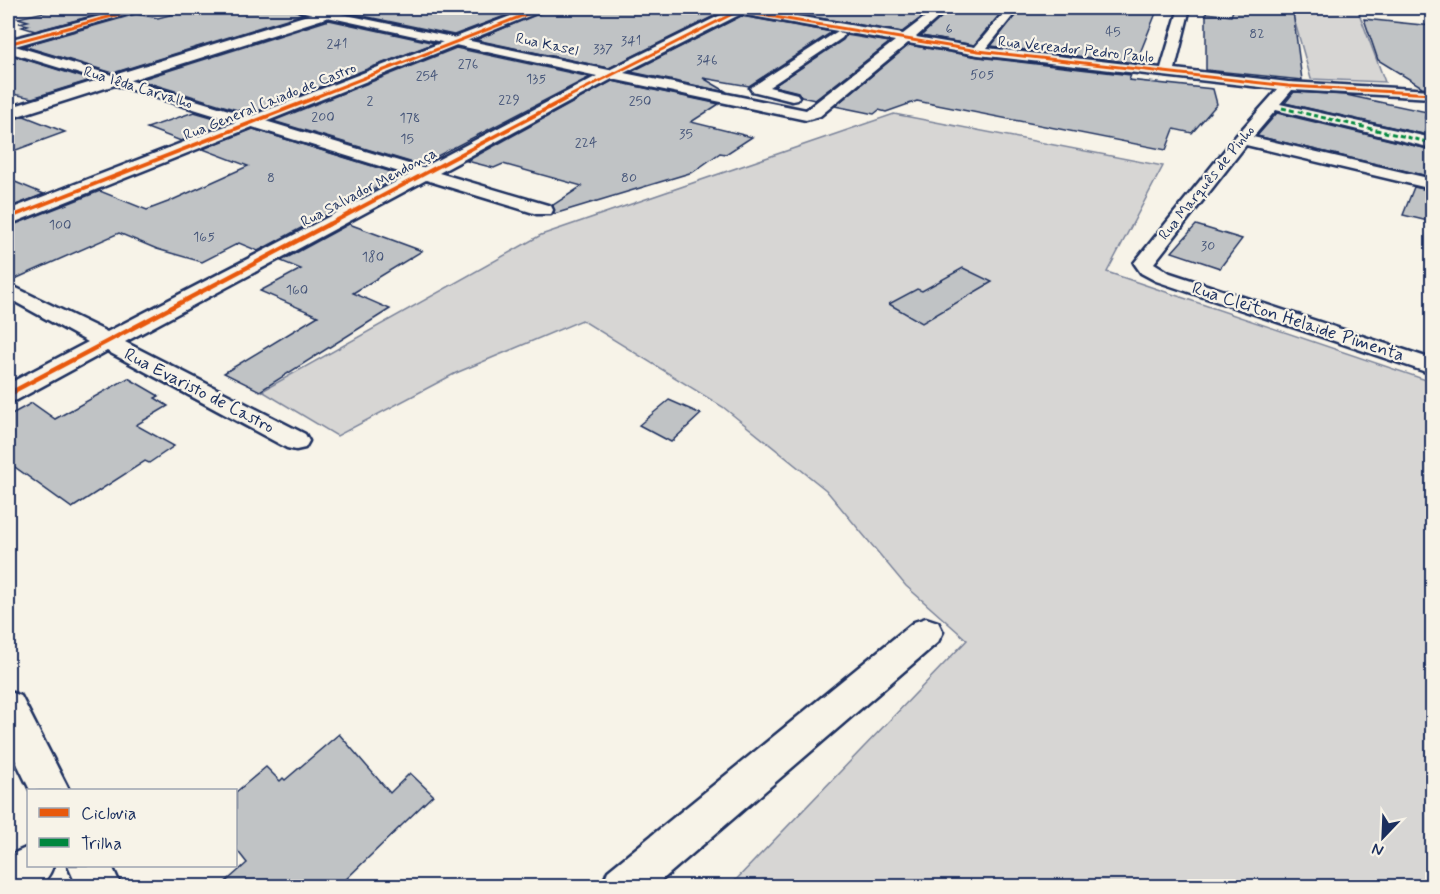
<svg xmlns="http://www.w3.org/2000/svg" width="1440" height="894" font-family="Mynerve,sans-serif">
  <rect width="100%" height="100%" fill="#f7f3e8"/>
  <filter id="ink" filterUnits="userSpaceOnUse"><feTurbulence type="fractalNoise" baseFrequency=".0167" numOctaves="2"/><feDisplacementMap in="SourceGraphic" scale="12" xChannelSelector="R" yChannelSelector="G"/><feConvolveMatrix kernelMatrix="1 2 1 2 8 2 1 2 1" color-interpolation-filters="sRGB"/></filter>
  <g filter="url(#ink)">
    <g fill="#d7d6d4" stroke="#798299" stroke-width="1.5">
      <polygon points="1263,8 1357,8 1385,82 1311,79 1292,12"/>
      <polygon points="894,114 1163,166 1107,272 1432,382 1432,886 730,886 967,640 906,586 826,490 723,407 582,320 456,373 337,436 262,391 541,235"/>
    </g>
    <g fill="#c0c3c5" stroke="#1b2f5e" stroke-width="1.5">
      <polygon points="62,8 111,8 118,9 35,31 22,27 28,25 19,23 28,21 18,18"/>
      <polygon points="196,8 232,13 232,8 293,8 303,14 113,73 23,46 136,14 158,18"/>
      <polygon points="352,8 526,8 454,35 349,13"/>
      <polygon points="551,8 718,8 722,12 609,68 476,40"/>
      <polygon points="760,8 934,8 902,32"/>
      <polygon points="951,8 1005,8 974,45 921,36"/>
      <polygon points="1021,8 1158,8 1136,63 991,46"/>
      <polygon points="1234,8 1293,12 1302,80 1206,70 1206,13 1231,16"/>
      <polygon points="741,16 832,32 749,86 703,78 727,92 631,72"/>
      <polygon points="1364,19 1432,26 1432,88 1422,87 1378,60"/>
      <polygon points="329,20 435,43 250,114 139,80"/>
      <polygon points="846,35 890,42 815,100 801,97 798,92 774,86 843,40"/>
      <polygon points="909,45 978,57 1131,75 1129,80 1213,89 1217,104 1192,133 1174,129 1166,150 917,101 886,112 879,110 874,114 835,106"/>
      <polygon points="456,48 590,77 420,165 273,121"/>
      <polygon points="8,54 91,80 32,98 8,93"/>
      <polygon points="612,81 719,104 691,122 752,137 726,154 720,153 693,172 554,214 553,205 582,186 503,164 494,168 467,161"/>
      <polygon points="1294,92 1346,95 1427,112 1425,118 1431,119 1426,131 1432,133 1432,136 1285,103"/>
      <polygon points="194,112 229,122 181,141 147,128"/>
      <polygon points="1277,113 1432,150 1432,177 1257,136"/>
      <polygon points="24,116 65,132 8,153 8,121"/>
      <polygon points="253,129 401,175 258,251 239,243 202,262 157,249 119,233 8,282 8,227 100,191 147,210 168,202 248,166 203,149"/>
      <polygon points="8,179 44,194 8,208"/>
      <polygon points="1414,187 1432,191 1432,222 1403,215"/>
      <polygon points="349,224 422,251 353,293 390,309 260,391 224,373 318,316 260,291 301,269 281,261"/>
      <polygon points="1196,225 1242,239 1220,268 1172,252"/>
      <polygon points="963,268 992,282 922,323 889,304 917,289 922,291"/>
      <polygon points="128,378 159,396 155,398 168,406 136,425 174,446 149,463 145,461 72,508 8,462 8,416 32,403 55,419"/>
      <polygon points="669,400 701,414 671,442 639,425"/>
      <polygon points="339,734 390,793 410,773 433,795 339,886 221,886 247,863 236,849 236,792 266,767 280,781 283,778 285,780"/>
    </g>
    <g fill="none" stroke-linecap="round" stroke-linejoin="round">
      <g stroke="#1b2f5e" stroke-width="5">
        <g id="street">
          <path d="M131,8h17l-133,38 407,122 175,-92 -297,-65 -5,-3h18l296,62 118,-58 -7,-4h29l154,26 34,-26h12l-33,29 59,10 33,-39h11l-32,40 174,20 18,-60h11l-15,61 113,13 144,8v8l-140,-8 -12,14 152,34v10l-156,-38 -23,27 179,42v10l-186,-44 -92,118 16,10 262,86v15l-276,-93 -15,-8 -7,-10 102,-127 42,-47 -300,-34 -70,-12 -88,73 -14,4 -194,-41 -173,94 112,33 2,4 -2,4h-14l-111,-34 -301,162 180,92 4,7 -4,7 -9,2 -9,-2 -180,-97 -90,49 -9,2v-18l80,-42 -80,-44v-14l99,48 302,-157 -401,-123v-12zM741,14l154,27 -89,69 -182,-37z"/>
          <polygon points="838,31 844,35 842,38 769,87 797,94 799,97 797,100 792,101 752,91 750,88"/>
          <polygon points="926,618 938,622 943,632 938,642 655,886 602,886 608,871 914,622"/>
          <polygon points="8,691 21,696 69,790 30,790 8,745"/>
          <path d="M28,847v19h25c-9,25 -22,20 -45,20v-30z"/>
          <polygon points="68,866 112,866 121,886 77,886"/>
        </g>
      </g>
      <g stroke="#1b2f5e" stroke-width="5">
        <g id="secondary">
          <polygon points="330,8 350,8 348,11 8,119 8,108"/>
          <polygon points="531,8 549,8 8,225 8,210"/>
        </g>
      </g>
      <use href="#street" fill="#f7f3e8" fill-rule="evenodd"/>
      <use href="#secondary" fill="#f7f3e8" fill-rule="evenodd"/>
      <polyline stroke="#00873e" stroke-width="3" stroke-dasharray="5 3" stroke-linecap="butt" points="1282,108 1432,143"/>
      <g stroke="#f7f3e8" stroke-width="4.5">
        <g id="cycleway-far3">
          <polyline points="720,8 978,51 1288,86 1432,94"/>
          <polyline points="8,44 142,8"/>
          <polyline points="313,98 542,8"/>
          <polyline points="566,98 744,8"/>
        </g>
      </g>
      <g stroke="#f7f3e8" stroke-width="6">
        <g id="cycleway-far2">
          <polyline points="8,218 317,97"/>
          <polyline points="326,226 569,97"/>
        </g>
      </g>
      <g stroke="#f7f3e8" stroke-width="8">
        <polyline id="cycleway-far1" points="12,392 329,224"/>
      </g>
      <g stroke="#f7f3e8" stroke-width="10">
        <polyline id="cycleway" points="8,394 14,391"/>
      </g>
      <use href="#cycleway-far3" stroke="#e8590c" stroke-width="3"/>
      <use href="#cycleway-far2" stroke="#e8590c" stroke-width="4"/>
      <use href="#cycleway-far1" stroke="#e8590c" stroke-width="4.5"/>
      <use href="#cycleway" stroke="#e8590c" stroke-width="6"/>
    </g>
  </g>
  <g text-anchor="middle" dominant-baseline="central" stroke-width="4.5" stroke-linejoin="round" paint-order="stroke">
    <g font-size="14" fill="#445478">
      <text x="949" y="29">6</text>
      <text x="1113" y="32">45</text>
      <text x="1257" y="34">82</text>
      <text x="631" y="41">341</text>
      <text x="337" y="44">241</text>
      <text x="603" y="49">337</text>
      <text x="707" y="60">346</text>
      <text x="468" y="64">276</text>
      <text x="982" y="75">505</text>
      <text x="427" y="76">254</text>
      <text x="536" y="79">135</text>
      <text x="509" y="100">229</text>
      <text x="370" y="101">2</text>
      <text x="640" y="101">250</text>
      <text x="323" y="117">200</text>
      <text x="410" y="118">178</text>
      <text x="686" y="134">35</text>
      <text x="407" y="139">15</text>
      <text x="586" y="143">224</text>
      <text x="271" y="178">8</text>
      <text x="629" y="178">80</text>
      <text x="60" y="225">100</text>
      <text x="204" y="237">165</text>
      <text x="1208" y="246">30</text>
      <text x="373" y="257">180</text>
      <text x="297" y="290">160</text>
    </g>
    <g font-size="15" fill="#1b2f5e" stroke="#f7f3e8">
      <text transform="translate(547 45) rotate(12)">Rua Kasel</text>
      <text transform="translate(1076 50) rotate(6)">Rua Vereador Pedro Paulo</text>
      <text transform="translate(138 88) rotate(17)">Rua Iêda Carvalho</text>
      <text transform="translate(270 102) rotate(-22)">Rua General Caiado de Castro</text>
      <text transform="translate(1207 183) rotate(-51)">Rua Marquês de Pinho</text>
      <text transform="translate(369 188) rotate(-28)">Rua Salvador Mendonça</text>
    </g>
    <g font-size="18" fill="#1b2f5e" stroke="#f7f3e8">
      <text transform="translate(1298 322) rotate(18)">Rua Cleiton Helaide Pimenta</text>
      <text transform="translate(199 391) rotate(27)">Rua Evaristo de Castro</text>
    </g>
  </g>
  <rect width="1440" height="894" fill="none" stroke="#f7f3e8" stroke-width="30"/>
  <rect x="15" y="15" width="1410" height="864" fill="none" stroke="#1b2f5e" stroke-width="2" filter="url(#ink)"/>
  <rect x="27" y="789" width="210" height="78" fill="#f7f3e8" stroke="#9fa5b1" stroke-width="1.5"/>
  <rect x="39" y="808" width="30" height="9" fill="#e8590c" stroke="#9fa5b1" stroke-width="1.5"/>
  <text x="81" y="819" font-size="18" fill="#1b2f5e">Ciclovia</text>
  <rect x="39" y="838" width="30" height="9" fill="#00873e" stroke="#9fa5b1" stroke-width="1.5"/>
  <text x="81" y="849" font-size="18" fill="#1b2f5e">Trilha</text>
  <g transform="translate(1383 837) rotate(203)" stroke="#f7f3e8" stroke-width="4.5" paint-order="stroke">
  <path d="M0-4.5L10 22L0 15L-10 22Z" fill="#1b2f5e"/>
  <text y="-9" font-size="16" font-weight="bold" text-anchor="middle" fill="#1b2f5e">N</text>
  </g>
</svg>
